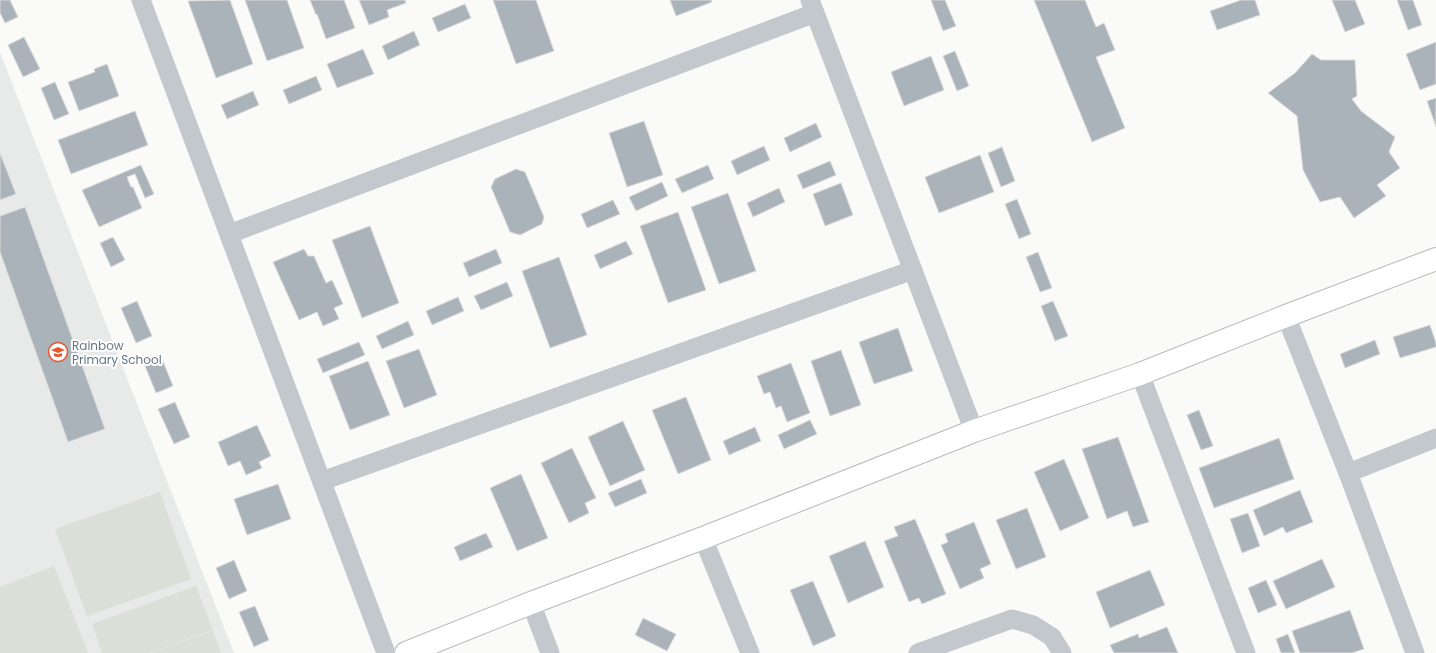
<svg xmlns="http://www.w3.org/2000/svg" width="1436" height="653" font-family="Poppins,sans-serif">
  <rect width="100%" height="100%" fill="#fafaf8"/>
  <polygon fill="#e8e9e9" points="0,52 234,653 0,653"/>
  <g fill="#dadfd7">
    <polygon points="160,492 191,579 87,616 55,529"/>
    <polygon points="54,566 88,653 0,653 0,587"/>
    <polygon points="196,586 213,630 149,653 102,653 92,624"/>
    <polygon points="213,631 221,653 151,653"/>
  </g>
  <g fill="#aab3b9" stroke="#dcdcda">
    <polygon points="0,0 10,0 18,17 5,23 0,13"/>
    <polygon points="230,0 253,64 216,78 188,1"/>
    <polygon points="245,0 287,0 304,48 267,61"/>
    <polygon points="310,0 344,0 355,28 326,39 317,14 316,15"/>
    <polygon points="359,0 405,0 406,3 387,10 389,17 369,25"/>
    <polygon points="493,0 536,0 554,51 516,64"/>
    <polygon points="670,0 711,0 712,2 676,16"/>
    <polygon points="931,0 945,0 956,26 943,31"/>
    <polygon points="1034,0 1085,0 1096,27 1104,23 1115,50 1096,57 1125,128 1092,142"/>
    <polygon points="1241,0 1255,0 1260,15 1217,30 1210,11"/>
    <polygon points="1332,0 1355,0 1365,24 1345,32"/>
    <polygon points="1397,0 1413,0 1422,25 1408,30"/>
    <polygon points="465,4 471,18 438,32 432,18"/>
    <polygon points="414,31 420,45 388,60 382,46"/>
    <polygon points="24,37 40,69 23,77 8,45"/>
    <polygon points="1436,42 1436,84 1420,90 1406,54"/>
    <polygon points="363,49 374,74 337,88 327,64"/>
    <polygon points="955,51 969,86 957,91 943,56"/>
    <polygon points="1312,54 1321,60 1355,60 1357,96 1352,99 1361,111 1395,137 1389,152 1400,168 1377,185 1386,196 1354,218 1340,197 1320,202 1303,170 1297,116 1268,93 1295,73"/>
    <polygon points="931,56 944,90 904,106 891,72"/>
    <polygon points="107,64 119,96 79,111 68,82 95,72 94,69"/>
    <polygon points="316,76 322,90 289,104 283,90"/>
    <polygon points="55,82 69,114 54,120 41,88"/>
    <polygon points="253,91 259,105 227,119 221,105"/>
    <polygon points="1436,98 1436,127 1427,101"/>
    <polygon points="135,111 148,145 71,174 58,140"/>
    <polygon points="644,121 663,175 627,187 609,133"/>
    <polygon points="816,123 822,137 790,152 784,138"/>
    <polygon points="764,146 770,160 737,175 731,161"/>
    <polygon points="1002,147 1015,181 1001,187 988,153"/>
    <polygon points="0,153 16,194 0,200"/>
    <polygon points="980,155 994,192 939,213 925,177"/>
    <polygon points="830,161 836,175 803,189 797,175"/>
    <polygon points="141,165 154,194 145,198 135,174 127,177 131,187 133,187 142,208 99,227 82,190"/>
    <polygon points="708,165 714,179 682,193 675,179"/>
    <polygon points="516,169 525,172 544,217 542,224 520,235 510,232 491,187 495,179"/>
    <polygon points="662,182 668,196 636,211 629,197"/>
    <polygon points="841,183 853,215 825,226 813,194"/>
    <polygon points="779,188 785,202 753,217 747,203"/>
    <polygon points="728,193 756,271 719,284 691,207"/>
    <polygon points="1017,199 1031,234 1019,239 1005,204"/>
    <polygon points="613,200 620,214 587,228 581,214"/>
    <polygon points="25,207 105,429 68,442 0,252 0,216"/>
    <polygon points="678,212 706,290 668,303 640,226"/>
    <polygon points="370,226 399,303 362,318 332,240"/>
    <polygon points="113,237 125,260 111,267 100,243"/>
    <polygon points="626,241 633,254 600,269 594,255"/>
    <polygon points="304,249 308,256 314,256 326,283 332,280 343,304 334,308 339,319 323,326 317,312 299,320 273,262"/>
    <polygon points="496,249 502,263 469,277 463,263"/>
    <polygon points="1038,252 1052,288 1040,292 1026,257"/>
    <polygon points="559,257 587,335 550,348 522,271"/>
    <polygon points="507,282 513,296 481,310 474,296"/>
    <polygon points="458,297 464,311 432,325 426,311"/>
    <polygon points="137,301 152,336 136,343 121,308"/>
    <polygon points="1053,301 1068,336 1055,341 1041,306"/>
    <polygon points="408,321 414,335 382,349 376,336"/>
    <polygon points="1430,325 1436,343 1436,347 1400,358 1393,337"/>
    <polygon points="898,328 913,371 874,384 859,342"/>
    <polygon points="1375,340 1380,354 1345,368 1340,354"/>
    <polygon points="359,342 365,355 323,373 317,359"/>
    <polygon points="419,349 437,395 404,408 386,361"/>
    <polygon points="841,350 861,405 830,416 811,361"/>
    <polygon points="160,354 173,386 156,393 143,361"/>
    <polygon points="368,361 390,415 350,430 329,376"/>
    <polygon points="791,363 810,413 787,422 781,406 776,408 770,392 764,394 757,376"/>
    <polygon points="686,397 711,460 678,474 652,410"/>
    <polygon points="175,402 190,437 174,444 158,409"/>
    <polygon points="1199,410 1213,446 1201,450 1187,415"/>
    <polygon points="810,420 817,434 784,449 778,435"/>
    <polygon points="623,421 645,470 610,486 588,437"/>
    <polygon points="257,425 271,456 259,462 262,468 246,475 240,461 228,466 218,442"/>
    <polygon points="755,427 761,441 729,455 723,441"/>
    <polygon points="1118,437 1149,522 1133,527 1127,511 1107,519 1082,449"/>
    <polygon points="1279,438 1294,479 1214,508 1199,468"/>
    <polygon points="572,448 596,498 585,503 589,513 569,523 541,463"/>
    <polygon points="1064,459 1089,518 1060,531 1034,472"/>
    <polygon points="521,474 548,538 517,551 490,488"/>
    <polygon points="641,479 647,493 615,507 608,493"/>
    <polygon points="278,484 291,519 247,535 234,499"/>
    <polygon points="1300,490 1313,522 1286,533 1283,527 1264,536 1253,510"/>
    <polygon points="1027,508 1046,557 1016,569 996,520"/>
    <polygon points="1248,513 1260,546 1242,553 1230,519"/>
    <polygon points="915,519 946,594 922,604 919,598 909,602 884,541 898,536 894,527"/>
    <polygon points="974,522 991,564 980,569 984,578 960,589 941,545 948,542 945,534"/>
    <polygon points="486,533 493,547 460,561 454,547"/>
    <polygon points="865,541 884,587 848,603 829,556"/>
    <polygon points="1322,559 1335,587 1286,609 1273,581"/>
    <polygon points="234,560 247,591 229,599 216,568"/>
    <polygon points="1150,570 1165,605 1110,628 1096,592"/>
    <polygon points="1266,580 1277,605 1258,613 1248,588"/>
    <polygon points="813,581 836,636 813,646 790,590"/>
    <polygon points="255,606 269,640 254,647 239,612"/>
    <polygon points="1350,610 1364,649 1352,653 1300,653 1292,631"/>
    <polygon points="643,618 676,634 667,651 635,635"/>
    <polygon points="1167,627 1178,653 1114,653 1110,645 1138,634 1139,638"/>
    <polygon points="1288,634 1295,653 1281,653 1276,639"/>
  </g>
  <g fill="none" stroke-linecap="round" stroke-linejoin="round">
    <g stroke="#b3babf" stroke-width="24">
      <polyline id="secondary" points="406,653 531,603 703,538 974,431 1140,374 1286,316 1436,259"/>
    </g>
    <g stroke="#c3c8cc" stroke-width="19">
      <polyline points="141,0 386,653"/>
      <polyline points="810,0 974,431"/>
      <polyline points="229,234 815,13"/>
      <polyline points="1286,316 1348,473 1415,653"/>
      <polyline points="1140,374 1246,653"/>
      <polyline points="1348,473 1436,438"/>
      <polyline points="322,481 913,270"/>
      <polyline points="703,538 750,653"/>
      <polyline points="531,603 550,653"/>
      <polyline points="918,653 1012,619 1033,625 1052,637 1062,653"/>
    </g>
    <use href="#secondary" stroke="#fff" stroke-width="22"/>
  </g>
  <defs>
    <g id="school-ring" transform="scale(1)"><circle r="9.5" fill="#fff" stroke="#e4572e" stroke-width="1.5"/><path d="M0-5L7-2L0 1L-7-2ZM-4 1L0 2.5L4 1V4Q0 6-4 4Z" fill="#e4572e"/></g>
  </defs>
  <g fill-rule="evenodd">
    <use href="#school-ring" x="58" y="352"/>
  </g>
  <g text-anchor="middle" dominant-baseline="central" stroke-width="4" stroke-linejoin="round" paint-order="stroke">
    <g font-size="12" fill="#657683" stroke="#fff" text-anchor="start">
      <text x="72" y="345">Rainbow<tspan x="72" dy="14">Primary School</tspan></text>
    </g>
  </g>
</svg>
